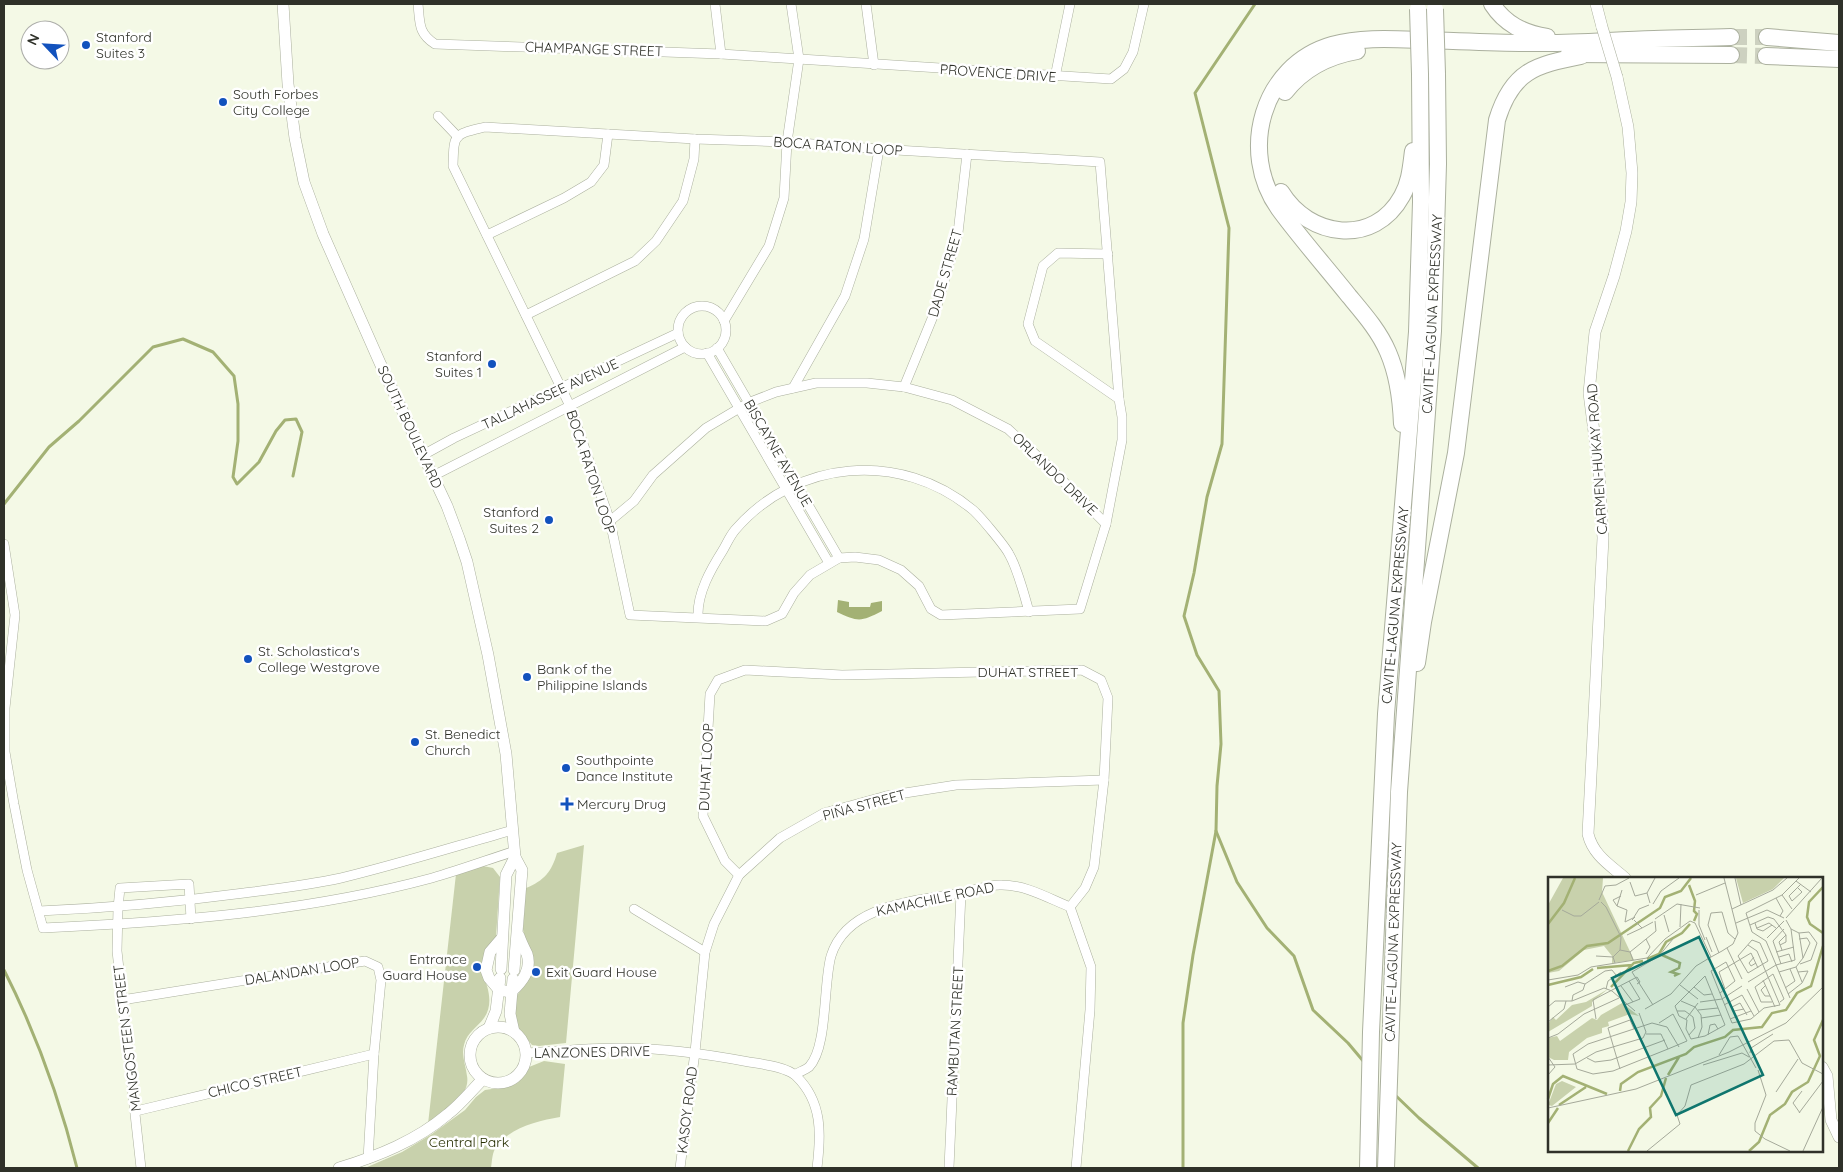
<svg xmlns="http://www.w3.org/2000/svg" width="1843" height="1172" font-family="Quicksand,sans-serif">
  <rect width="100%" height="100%" fill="#f4f9e6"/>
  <g fill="#c8d1ac">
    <path d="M584,845l-18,198 -27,3 -7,-1 -16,-19 -2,-11 2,-18 14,-20 -7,-48 3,-41c18,-7 26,-17 31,-35z"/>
    <path d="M483,866l10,2 7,9 -4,60 -14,36c6,13 12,31 2,45 -7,10 -17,14 -20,27 -3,10 2,21 3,31 4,20 -24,38 -39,48l28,-250z"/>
    <path d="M544,1061l21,3 -5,53c-23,4 -52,11 -65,32 -3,5 -3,13 -4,19h-126l37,-16 30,-18 33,-24 11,-13 9,-7 20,-3 18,-11 6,-9z"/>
  </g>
  <path fill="#a3b174" d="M838,600l11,2v5h21l1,-4 11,-2v10c-21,11 -24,11 -45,1z"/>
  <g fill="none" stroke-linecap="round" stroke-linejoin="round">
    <g stroke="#a3b174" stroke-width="3">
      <polyline points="4,504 49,447 79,421 153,347 183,339 213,352 234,376 238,404 238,441 233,477 237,484 259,462 276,431 285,420 296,419 302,432 293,476"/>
      <polyline points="1216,831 1237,882 1267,928 1294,956 1313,1010 1348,1043 1364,1062"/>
      <path d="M4,970c32,63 56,130 73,198"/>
      <polyline points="1394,1094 1419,1118 1478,1168"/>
      <polyline points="1183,1168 1183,1023 1193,955 1216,831 1217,786 1221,744 1219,691 1197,655 1184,616 1194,573 1207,497 1222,444 1229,228 1195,93 1255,4"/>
    </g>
    <g stroke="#cdd1c0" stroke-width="16" stroke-dasharray="16 8" stroke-linecap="butt">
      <polyline points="1731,37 1767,37"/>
      <polyline points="1731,55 1766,56"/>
    </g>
    <g stroke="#abb09e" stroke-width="10">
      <g id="minor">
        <path d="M418,4c2,19 0,29 17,40l286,10 390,25 13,-10 9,-17 11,-48"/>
        <polyline points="715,4 721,54"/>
        <polyline points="866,4 874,65"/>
        <polyline points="1055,77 1070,4"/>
        <polyline points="438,116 458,137"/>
        <path d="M485,127l210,12 92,3 92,7 221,13 19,237 3,18v23l-16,84 -26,85 -139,6 -10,-6 -12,-23 -18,-16 -22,-10 -24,-3 -16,1 -29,17 -16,18 -12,21 -16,7 -136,-6 -20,-94 -40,-115 -117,-240c1,-33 0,-31 32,-39z"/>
        <polyline points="487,235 564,198 591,182 604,165 608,134"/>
        <polyline points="1108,254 1058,253 1043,266 1028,324 1035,341 1119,399"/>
        <circle cx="702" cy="330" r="24"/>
        <polyline points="526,315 635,261 656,241 683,201 694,159 695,139"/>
        <polyline points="724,321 769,246 784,198 787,142 799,59 791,4"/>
        <polyline points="717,348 839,558"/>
        <polyline points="707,353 829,563"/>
        <polyline points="904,387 936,309 958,233 967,154"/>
        <polyline points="793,388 845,296 864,239 879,149"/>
        <polyline points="423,455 454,438 678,333"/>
        <polyline points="433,476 685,347"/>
        <polyline points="610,521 634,501 653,475 706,428 748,403 776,392 816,383 867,383 904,387 952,400 1008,429 1048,466 1106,524"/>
        <path d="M4,544l11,71 -10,93v44l9,52 13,66 16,58c130,-6 263,-16 389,-50 28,-8 55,-18 83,-27"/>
        <path d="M698,617c-1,-24 13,-48 25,-67 4,-7 7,-14 12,-20 61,-71 166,-80 238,-20 7,6 32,36 36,44 7,12 16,43 20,58"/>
        <polyline points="739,875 725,861 703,816 710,694 718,680 745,670 842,675 1082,670 1101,680 1108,698 1104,780 1094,867 1085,888 1070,907"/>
        <polyline points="634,909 705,952"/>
        <path d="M39,911c69,-3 137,-9 205,-18 32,-4 65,-8 97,-15 58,-14 115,-32 172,-48"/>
        <polyline points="122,1000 365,961 378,967 381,980 374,1054 368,1159"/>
        <path d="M526,1053c31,-2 63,-5 95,-5 43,0 86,6 128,14 13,2 38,5 47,14 27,26 25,59 21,92"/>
        <path d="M796,1074c3,-2 9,-4 13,-7 19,-20 14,-83 22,-111 16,-52 85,-55 130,-63 12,-2 28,-9 41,-8 24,0 46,13 68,22l21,60 -1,43 -14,158"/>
        <polyline points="136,1111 374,1054"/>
        <polyline points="141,1168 117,951 118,908 120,888 189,884 191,919"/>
        <polyline points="680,1168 695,1052 705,952 714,924 739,875 780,838 824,813 886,796 956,785 1104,780"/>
        <polyline points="949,1168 961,893"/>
      </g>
    </g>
    <g stroke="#abb09e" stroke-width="12">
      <g id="tertiary">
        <polyline points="283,4 288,84 295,138 304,182 323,234 380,363 447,506 459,538 467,562 488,655 506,754 515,857 522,870 514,970"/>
        <polyline points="1596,4 1602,27"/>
        <path d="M1617,77l11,50 4,46 -1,29 -5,29 -12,45 -19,56 -6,61 10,78 4,67 -15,296c5,21 22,31 37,44"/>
        <path d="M502,938l-12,14 -4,18 3,8 10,12 12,2c11,-10 21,-22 16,-38 -3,-6 -6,-12 -8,-18"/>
        <polyline points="501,969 506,875 515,857"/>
        <polyline points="513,979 510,1014 514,1032"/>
        <circle cx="498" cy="1055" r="28"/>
        <polyline points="489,1028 496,1011 500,978"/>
        <polyline points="1822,1067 1827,1076 1831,1120 1839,1137"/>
        <path d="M339,1168c39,-12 77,-27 109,-54 13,-10 24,-24 35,-35"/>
      </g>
    </g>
    <g stroke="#abb09e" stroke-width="18">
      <g id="motorway">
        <path d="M1492,4c13,20 31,29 55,33"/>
        <polyline points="1767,37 1839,43"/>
        <polyline points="1569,54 1731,55"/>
        <polyline points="1766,56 1839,59"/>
        <path d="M1285,92c18,-23 43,-36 72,-41"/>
        <path d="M1281,192c28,46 93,55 121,4 8,-14 9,-30 11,-45"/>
        <path d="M1402,424c-1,-25 -4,-49 -14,-72 -9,-21 -24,-38 -39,-56 -23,-29 -48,-57 -70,-87 -41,-57 -17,-144 53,-164 29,-8 60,-6 90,-5 37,1 74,3 111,3 41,1 80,-3 121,-4 25,-1 51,-1 77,-2"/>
        <path d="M1417,663l6,-41 33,-169 41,-333c15,-49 38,-55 84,-64"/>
        <polyline points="1368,1168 1371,1032 1386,714 1417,332 1421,202 1420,74"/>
        <polyline points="1386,1168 1399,792 1433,331 1438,164 1437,74"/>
      </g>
    </g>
    <use href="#minor" stroke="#fff" stroke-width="9"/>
    <use href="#tertiary" stroke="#fff" stroke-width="11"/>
    <use href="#motorway" stroke="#fff" stroke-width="16"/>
    <g stroke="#abb09e" stroke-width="12" stroke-linecap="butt">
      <polyline id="tertiary-bridge" points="1602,27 1617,77"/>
    </g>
    <g stroke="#abb09e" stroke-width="18" stroke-linecap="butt">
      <g id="motorway-bridge">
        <polyline points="1418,9 1420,74"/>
        <polyline points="1435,9 1437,74"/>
      </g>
    </g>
    <use href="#tertiary-bridge" stroke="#fff" stroke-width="11"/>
    <use href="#motorway-bridge" stroke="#fff" stroke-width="16"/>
  </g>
  <g fill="#1252bd" stroke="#fff" stroke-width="2">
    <circle cx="86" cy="45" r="5"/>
    <circle cx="223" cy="102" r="5"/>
    <circle cx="492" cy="364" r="5"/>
    <circle cx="549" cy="520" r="5"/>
    <circle cx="248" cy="659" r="5"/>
    <circle cx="527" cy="677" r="5"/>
    <circle cx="415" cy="742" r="5"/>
    <circle cx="566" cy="768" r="5"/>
    <path d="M564.5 796.5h5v5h5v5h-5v5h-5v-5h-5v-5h5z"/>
    <circle cx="477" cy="967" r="5"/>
    <circle cx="536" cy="972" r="5"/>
  </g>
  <g text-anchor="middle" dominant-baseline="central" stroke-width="5" stroke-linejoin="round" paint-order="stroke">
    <g font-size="14" fill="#2f3129" stroke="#fff" text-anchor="start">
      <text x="96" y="37">Stanford<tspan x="96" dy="16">Suites 3</tspan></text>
      <text x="233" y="94">South Forbes<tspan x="233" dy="16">City College</tspan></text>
      <text x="482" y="356" text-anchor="end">Stanford<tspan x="482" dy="16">Suites 1</tspan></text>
      <text x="539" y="512" text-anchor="end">Stanford<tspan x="539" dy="16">Suites 2</tspan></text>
      <text x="258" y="651">St. Scholastica's<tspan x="258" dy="16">College Westgrove</tspan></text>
      <text x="537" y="669">Bank of the<tspan x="537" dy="16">Philippine Islands</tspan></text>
      <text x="425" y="734">St. Benedict<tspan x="425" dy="16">Church</tspan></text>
      <text x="576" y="760">Southpointe<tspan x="576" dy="16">Dance Institute</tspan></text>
      <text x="577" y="804">Mercury Drug</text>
      <text x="467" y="959" text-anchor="end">Entrance<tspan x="467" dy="16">Guard House</tspan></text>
      <text x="546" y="972">Exit Guard House</text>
    </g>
    <g font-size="14" fill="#2f3129" stroke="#fff">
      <text transform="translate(594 49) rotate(2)">CHAMPANGE STREET</text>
      <text transform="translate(998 73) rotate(4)">PROVENCE DRIVE</text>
      <text transform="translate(838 146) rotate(4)">BOCA RATON LOOP</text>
      <text transform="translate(945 273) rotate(-74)">DADE STREET</text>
      <text transform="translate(1432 314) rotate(-87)">CAVITE–LAGUNA EXPRESSWAY</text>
      <text transform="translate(550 394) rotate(-25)">TALLAHASSEE AVENUE</text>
      <text transform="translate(410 427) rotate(65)">SOUTH BOULEVARD</text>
      <text transform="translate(778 453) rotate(60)">BISCAYNE AVENUE</text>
      <text transform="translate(1597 459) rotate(-94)">CARMEN-HUKAY ROAD</text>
      <text transform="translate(591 472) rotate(72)">BOCA RATON LOOP</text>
      <text transform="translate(1055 474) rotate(44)">ORLANDO DRIVE</text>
      <text transform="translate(1395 605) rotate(-85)">CAVITE-LAGUNA EXPRESSWAY</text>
      <text x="1028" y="672">DUHAT STREET</text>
      <text transform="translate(706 767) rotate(-87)">DUHAT LOOP</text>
      <text transform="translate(864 805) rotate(-15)">PIÑA STREET</text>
      <text transform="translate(935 899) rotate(-12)">KAMACHILE ROAD</text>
      <text transform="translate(1393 942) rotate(-88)">CAVITE–LAGUNA EXPRESSWAY</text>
      <text transform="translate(302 971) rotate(-9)">DALANDAN LOOP</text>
      <text transform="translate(955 1031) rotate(-87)">RAMBUTAN STREET</text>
      <text transform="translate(127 1038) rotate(-97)">MANGOSTEEN STREET</text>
      <text transform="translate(592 1052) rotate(-1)">LANZONES DRIVE</text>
      <text transform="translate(255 1082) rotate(-13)">CHICO STREET</text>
      <text transform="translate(687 1110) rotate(-83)">KASOY ROAD</text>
    </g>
    <g font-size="14" fill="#262e00" stroke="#fff">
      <text x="469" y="1142">Central Park</text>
    </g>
  </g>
  <g transform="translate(1548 877)">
    <rect width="275" height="275" fill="#f4f9e6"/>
    <path d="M15,1h40l-1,14 32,68 -22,3v-7l-8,-10 -20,4 -25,21 -11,2v-68zM188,1h48l-11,11 -30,14zM60,112l-16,13v4l-44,26v-8l5,-7 3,3 16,-15 14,-3zM74,126l17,13 -9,-2 -22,8 1,4 -7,2v5l-15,5 -18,14 -1,8h-14l-6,-3v-19l9,-2 3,5 32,-23 5,2 4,-5zM14,204l14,6 -24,19 -4,-1 8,-21z" fill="#c8d1ac"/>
    <path fill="none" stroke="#a3b174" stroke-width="2.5" d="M141,8l6,16 -1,10 3,3 -3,7M275,10l-14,15 -2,15 3,7 13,9M0,47l16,-21 11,-25M114,78l18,8 -1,5 -8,4 7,2 -4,2M99,82l12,-5 7,-12 16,-9 8,-9M49,91l35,-3M0,94l14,-5 25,-20 21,-3 52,-35 5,-11 16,-6 10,-13M0,108l33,-8 12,-8M63,110l23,-24 9,-2M120,198l11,-18M72,214l1,-7 17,-12 48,-18 8,-7 31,-10 8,-7 29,-3 10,-14 14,-3 11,-17 14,-7 12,-40M0,222l5,-15 10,-8 44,18M11,228l27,-18M0,246l10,-15M80,274l11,-22 12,-12 -1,-9 11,-12 5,-18M201,274l10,-9 11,-27 15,-11 7,-12 16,-10 12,-26 -6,-16 9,-20"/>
    <path fill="none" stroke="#a5a99a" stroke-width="1" d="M187,1l6,27M248,4l15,11M82,5l5,14 12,-3M250,11l4,4 -10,9 -3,-5 12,-12M74,13l-5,16 10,4 -2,12 10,-5 -3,3M148,18l29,-12M234,18l10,14M228,21l7,13 -3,5M51,23l6,-14 11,-1 13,-7M53,25l5,5 15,30 -1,13 -7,7 2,6M102,26l-3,-10 8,-15M105,27l8,-13 18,-13M69,29l-4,-6 8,-4M184,32l41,-19 14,-12M14,33l12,6h7l18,-14M151,33v15l6,15M116,38l5,17M86,40l5,-8 10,-4M238,41l36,-40M107,42l22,-15 23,4M86,43l8,8 11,-6M188,46l31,-13 17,8M207,46l2,6 6,2 9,-6M202,48l18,-8 6,2 12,16v7l-6,3M132,50l1,-23M209,51l12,-5 7,5M251,56l10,-1 8,11 -6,17 -11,4M79,58l15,-7M158,60l6,15M219,61l17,-17M98,62l4,8 -4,7M251,62l8,-1 3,5 -7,15M204,63l8,3 8,18 -20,12 -10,-17zM179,71l15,31M72,73l10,2 3,8M234,73l-3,-8 7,-7M82,75l26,-21 -1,-10M228,75l18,-5M171,76l-11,-28 3,-12 11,-1 6,21 7,6M48,79l17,1M206,80l-5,6 2,3 5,-3M231,80l10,-3 3,8M233,87l-8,-23 11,-12M248,90l6,15M84,95l27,-16 14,-17M84,95l21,33M231,95l17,-5 7,-9 -4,-25 -8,-4M157,99l20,49 -20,11 -14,3 -5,-10 1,-9 -8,-4 -4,-10zM0,103l30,-5 13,-8 56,-9 18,-19 25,-18 5,2 16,34 11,-6 11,-7 5,-11 -14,-55M215,103l12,27M200,105l28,-17 19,-5 -4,-31 -5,-9M37,107l20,-13 7,-1 4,5M132,108l18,14M218,108l-5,5 4,6h5M73,109l12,16M17,110l13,-5 7,2 -2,6 -10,5 -1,6M146,110l10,8 8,-1M237,111l10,-7 -5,-12M58,112l2,-8 13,-9M177,112l-6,-17 32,-19 7,15M199,112l12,23M172,116l15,-12 -9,-19 -15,9 21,52 19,-4 13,-11 16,-3 -23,-54 -9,-6M240,117l14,-11 6,-12 -10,1M242,121l-24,-57 -14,-9 -6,-19 36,-18 17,-17M133,124l14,6 6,8 1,12 -4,11M152,125l22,-3 20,-13M181,125l5,9 10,-2M224,125h-11l-6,-15 18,-13 11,25 -4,3M77,128l15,-6 -11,-18M176,128l18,-10 12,21M0,130l7,-6h17l32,-13 8,3 23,20M184,130l8,-4 7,12M97,132l26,-15 25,-28 15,-9M150,133l20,-2M129,134h8l8,6 2,11 -6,7M153,141l20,-3M48,142l-3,-19 44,-23 3,5 -3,2M138,142l12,-16M182,142l21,-8M0,145l16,-13 2,-8M111,146l14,-9 14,27 -19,8M98,157h15l7,15 -55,22 -20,3 -16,-5 -4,-15 15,-10 64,-21 15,4 12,20M160,158l2,-10 5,-1 3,5M0,161l10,-4 26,-20 35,-16M202,176l1,-5 22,-14M171,178l11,-18 8,-1 18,32M0,180l7,10 -7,8M39,181l8,4 16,-2 54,-20M0,188l27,-1 21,-12 47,-14 3,-6 -7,-19M155,188l39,-12 7,4M72,192l-12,-41 22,-8 4,9M210,193l8,25 -11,28v8l10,8 25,12M228,215l22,-33M0,231l88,-19 93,-37 57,-29 37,-36M251,236l24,-32M252,236l-7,-10 9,-12M99,274l33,-27 -3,-9 8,-9 6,-21 53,-21 30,-23 15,-1 13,23 21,11M255,274l20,-44"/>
    <path fill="#0f766e" fill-opacity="0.15" stroke="#0f766e" stroke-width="2.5" d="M151,60l64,138 -87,40 -64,-137z"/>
    <rect width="275" height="275" fill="none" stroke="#2f3129" stroke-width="2.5"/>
  </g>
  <rect width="1843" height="1172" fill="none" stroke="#2f3129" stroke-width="10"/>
  <g transform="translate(45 45) rotate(295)"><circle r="24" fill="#ffffff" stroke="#acada9"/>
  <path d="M0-4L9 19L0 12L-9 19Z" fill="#1252bd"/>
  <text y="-8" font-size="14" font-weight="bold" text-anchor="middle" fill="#2f3129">N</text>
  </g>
</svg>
